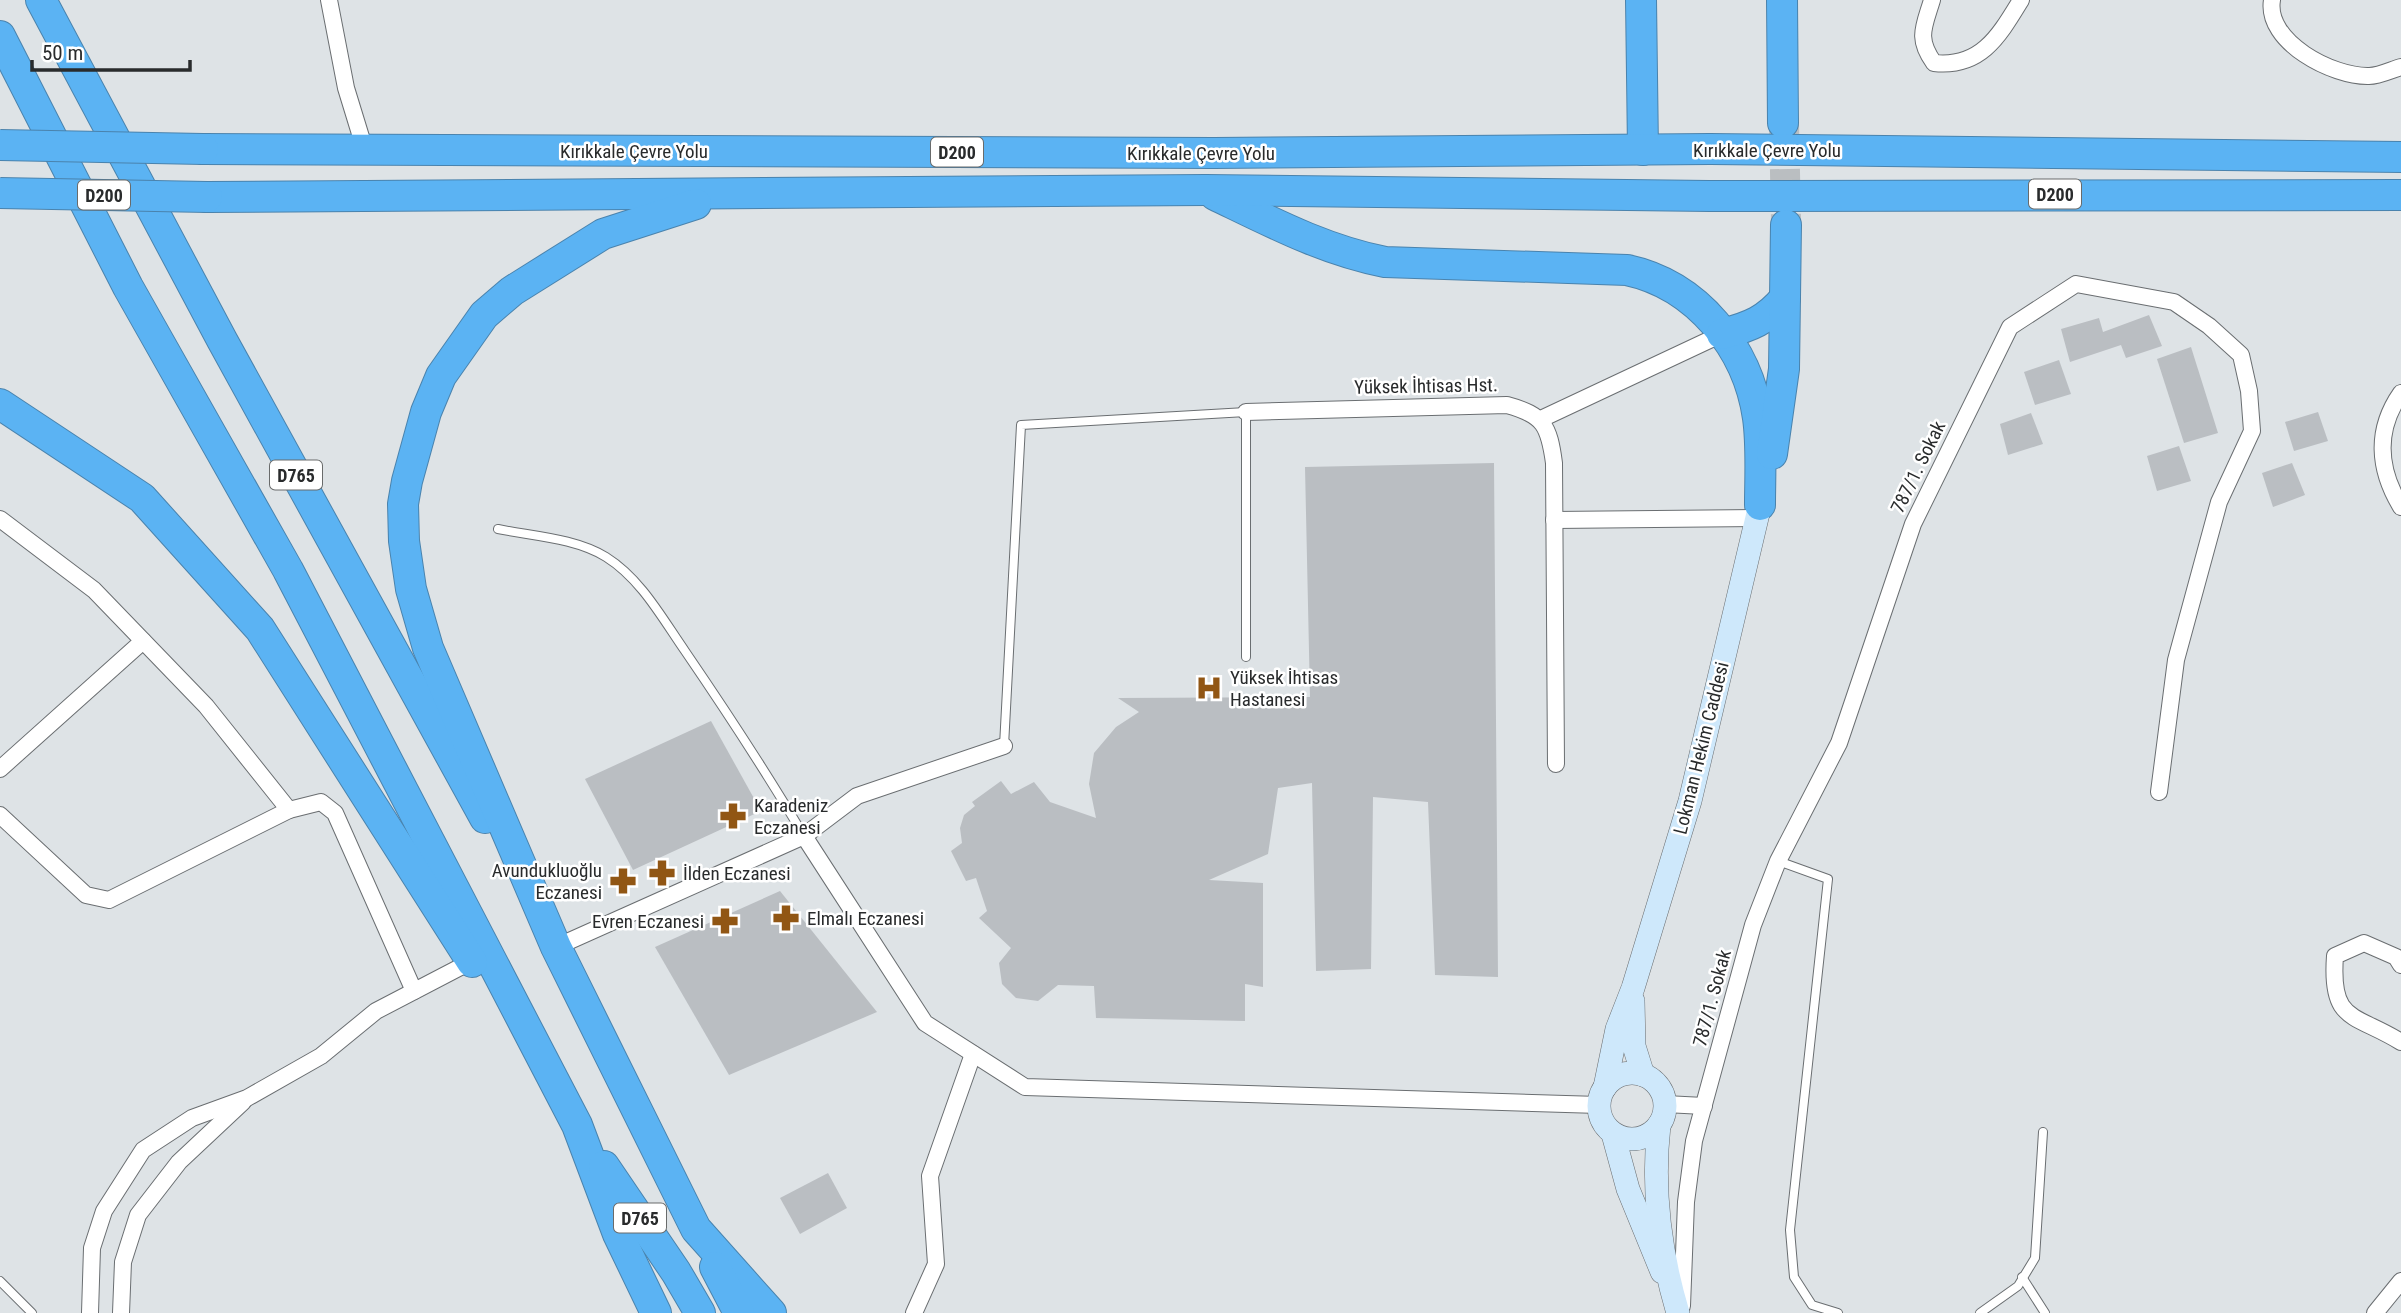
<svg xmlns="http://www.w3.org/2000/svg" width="2401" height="1313" font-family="'Roboto Condensed',sans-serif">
  <rect width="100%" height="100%" fill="#dee3e6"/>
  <g fill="#babec2">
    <polygon points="2149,315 2162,346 2126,358 2121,345 2070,362 2061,329 2099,318 2103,332"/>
    <polygon points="2191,347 2218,433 2184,443 2157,359"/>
    <polygon points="2059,360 2071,394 2035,405 2024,372"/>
    <polygon points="2318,412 2328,441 2294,451 2285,422"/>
    <polygon points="2031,413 2043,444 2008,455 2000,424"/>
    <polygon points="2179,446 2191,481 2157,491 2147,456"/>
    <polygon points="1494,463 1498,977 1435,975 1428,802 1373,797 1371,969 1316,971 1312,783 1278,788 1268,854 1209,880 1263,883 1263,987 1245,984 1245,1021 1096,1018 1094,986 1058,985 1038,1001 1016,998 1002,984 999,963 1011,948 979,918 987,911 976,878 966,881 951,851 962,843 960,828 964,815 975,806 972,802 1001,781 1011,794 1034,782 1050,802 1096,818 1089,784 1094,753 1116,727 1139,712 1118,698 1310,697 1305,467"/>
    <polygon points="2292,463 2305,495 2273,507 2262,473"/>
    <polygon points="711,721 761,811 633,870 585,779"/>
    <polygon points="780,891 877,1012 729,1075 655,947"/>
    <polygon points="828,1173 847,1208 800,1234 780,1198"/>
  </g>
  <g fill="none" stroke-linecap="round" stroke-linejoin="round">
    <polyline stroke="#babec1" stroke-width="30" stroke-dasharray="30 15" stroke-linecap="butt" points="1784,124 1786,221"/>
    <g stroke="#6a6e71" stroke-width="10">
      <g id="lane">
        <path d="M498,529c34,7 77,9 108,28 35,22 56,61 79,94 41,60 81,121 119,185"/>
        <polyline points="1004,746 1021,425 1246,412 1246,657"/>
        <polyline points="1778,861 1828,879 1790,1230 1794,1277 1812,1305 1838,1313"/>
        <polyline points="2022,1277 2045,1313"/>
        <polyline points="0,1281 32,1313"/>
        <polyline points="1980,1313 2018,1286 2035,1258 2043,1132"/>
      </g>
    </g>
    <g stroke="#6a6e71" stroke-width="18">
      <g id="street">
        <polyline points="329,0 346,88 365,150"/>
        <path d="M1932,0c-8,27 -16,38 2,63 47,5 65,-27 87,-63"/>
        <path d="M2272,0c-7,42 61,77 97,76 10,0 22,-6 32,-9"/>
        <path d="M2401,393c-26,37 -23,76 0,114"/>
        <path d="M1246,412l261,-7c37,10 42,21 47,58l2,301"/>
        <polyline points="1541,419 1722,334"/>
        <polyline points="0,519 94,590 206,706 289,810 321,802 335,813 414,991"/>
        <polyline points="1554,520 1757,518"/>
        <polyline points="0,769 143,641"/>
        <polyline points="0,815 86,895 109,900 289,810"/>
        <polyline points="804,836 925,1023 1025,1087 1599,1105"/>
        <polyline points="556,947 804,836 857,796 1004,746"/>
        <path d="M2401,965l-5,-8 -32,-14 -29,13c-5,67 19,57 66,86"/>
        <polyline points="1665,1104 1704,1106"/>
        <polyline points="1682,1306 1686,1202 1694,1141 1753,925 1778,861 1839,743 1913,524 2010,327 2076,284 2174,302 2209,326 2241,355 2249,391 2252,431 2219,502 2176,660 2159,792"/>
        <polyline points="90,1313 92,1248 104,1211 143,1150 192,1118 247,1098 321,1056 376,1011 472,961"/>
        <polyline points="121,1313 123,1262 138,1215 179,1162 243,1102"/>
        <polyline points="914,1313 936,1264 930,1176 973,1054"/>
        <polyline points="2375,1313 2401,1281"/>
      </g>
    </g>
    <g stroke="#6a6e71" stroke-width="24">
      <g id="secondary">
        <polyline points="1633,1001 1634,1046 1643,1075"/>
        <circle cx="1632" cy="1106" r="33"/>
        <polyline points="1605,1087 1617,1029 1633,988 1690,801 1760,505"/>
        <path d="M1659,1125c-7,63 1,128 19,188"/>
        <polyline points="1613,1134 1628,1189 1662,1272"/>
      </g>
    </g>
    <g stroke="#4a83ad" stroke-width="32">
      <g id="highway">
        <polyline points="41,0 222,340 485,818"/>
        <polyline points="1641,0 1643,150"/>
        <polyline points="1782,0 1783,123"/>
        <polyline points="0,36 128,287 288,570 577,1125 618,1234 656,1313"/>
        <polyline points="203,149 1214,153 1710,149 2401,157"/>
        <path d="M1215,195c56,27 109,55 170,67l242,8c70,15 121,78 131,148 4,28 2,59 2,87"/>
        <polyline points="207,197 1206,190 1709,196 2401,195"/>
        <polyline points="696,204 603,234 512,291 484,315 441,376 426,412 407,481 403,504 404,541 411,589 428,648 556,947 696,1229 771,1313"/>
        <path d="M1722,334c28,-7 45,-14 63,-36"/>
        <polyline points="0,404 142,498 260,629 472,962"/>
        <polyline points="1772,454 1784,369 1786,225"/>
        <polyline points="604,1166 676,1272 700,1313"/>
        <polyline points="715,1267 739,1313"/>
      </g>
    </g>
    <use href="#lane" stroke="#fff" stroke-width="8"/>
    <use href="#street" stroke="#fff" stroke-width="16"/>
    <use href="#secondary" stroke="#cee8fb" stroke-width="23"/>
    <use href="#highway" stroke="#5bb3f3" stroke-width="30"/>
    <g stroke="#4a83ad" stroke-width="32" stroke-linecap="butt">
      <g id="highway-bridge">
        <polyline points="0,145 203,149"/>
        <polyline points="0,193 207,197"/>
      </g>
    </g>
    <use href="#highway-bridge" stroke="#5bb3f3" stroke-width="30"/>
  </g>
  <defs>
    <g id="hospital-bare" transform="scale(2.1)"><path d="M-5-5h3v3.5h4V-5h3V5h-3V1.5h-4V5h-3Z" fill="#915614" stroke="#fff" stroke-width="2.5" paint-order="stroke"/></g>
    <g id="pharmacy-bare" transform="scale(2.1)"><path d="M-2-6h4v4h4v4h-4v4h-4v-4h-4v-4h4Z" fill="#915614" stroke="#fff" stroke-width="2.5" paint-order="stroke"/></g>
  </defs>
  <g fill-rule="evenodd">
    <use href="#hospital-bare" x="1209" y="688"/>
    <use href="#pharmacy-bare" x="733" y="816"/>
    <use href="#pharmacy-bare" x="662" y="873"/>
    <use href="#pharmacy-bare" x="623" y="881"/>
    <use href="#pharmacy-bare" x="786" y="918"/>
    <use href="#pharmacy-bare" x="725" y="921"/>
  </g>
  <g text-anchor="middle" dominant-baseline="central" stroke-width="5" stroke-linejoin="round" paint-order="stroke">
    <g fill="#fff" stroke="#696b6b" stroke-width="2">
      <rect x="931" y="137.5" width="52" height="29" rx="5"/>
      <rect x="2029" y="179.5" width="52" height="29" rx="5"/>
      <rect x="78" y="180.5" width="52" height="29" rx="5"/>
      <rect x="270" y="460.5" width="52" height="29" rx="5"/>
      <rect x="614" y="1203.5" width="52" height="29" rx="5"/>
    </g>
    <g font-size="18" font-weight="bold" fill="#292b2c">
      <text x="957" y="152">D200</text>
      <text x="2055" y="194">D200</text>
      <text x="104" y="195">D200</text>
      <text x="296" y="475">D765</text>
      <text x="640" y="1218">D765</text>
    </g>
    <g font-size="19" fill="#292b2c" stroke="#fff">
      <text x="1767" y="150">Kırıkkale Çevre Yolu</text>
      <text x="634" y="151">Kırıkkale Çevre Yolu</text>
      <text x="1201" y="153">Kırıkkale Çevre Yolu</text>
      <text transform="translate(1426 386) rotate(-1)">Yüksek İhtisas Hst.</text>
      <text transform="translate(1918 467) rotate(-64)">787/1. Sokak</text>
      <text transform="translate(1701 748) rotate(-76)">Lokman Hekim Caddesi</text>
      <text transform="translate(1712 998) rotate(-75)">787/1. Sokak</text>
    </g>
    <g font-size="19" fill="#292b2c" stroke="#fff" text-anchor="start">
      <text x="1230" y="677">Yüksek İhtisas<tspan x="1230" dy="22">Hastanesi</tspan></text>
      <text x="754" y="805">Karadeniz<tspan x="754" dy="22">Eczanesi</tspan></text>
      <text x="602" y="870" text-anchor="end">Avundukluoğlu<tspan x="602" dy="22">Eczanesi</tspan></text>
      <text x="683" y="873">İlden Eczanesi</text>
      <text x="807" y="918">Elmalı Eczanesi</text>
      <text x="704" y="921" text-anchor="end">Evren Eczanesi</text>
    </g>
  </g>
  <path d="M32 60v10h158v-10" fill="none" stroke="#292b2c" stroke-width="3.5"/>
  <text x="42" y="60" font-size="21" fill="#292b2c" stroke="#ffffff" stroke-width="5" paint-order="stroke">50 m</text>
</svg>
